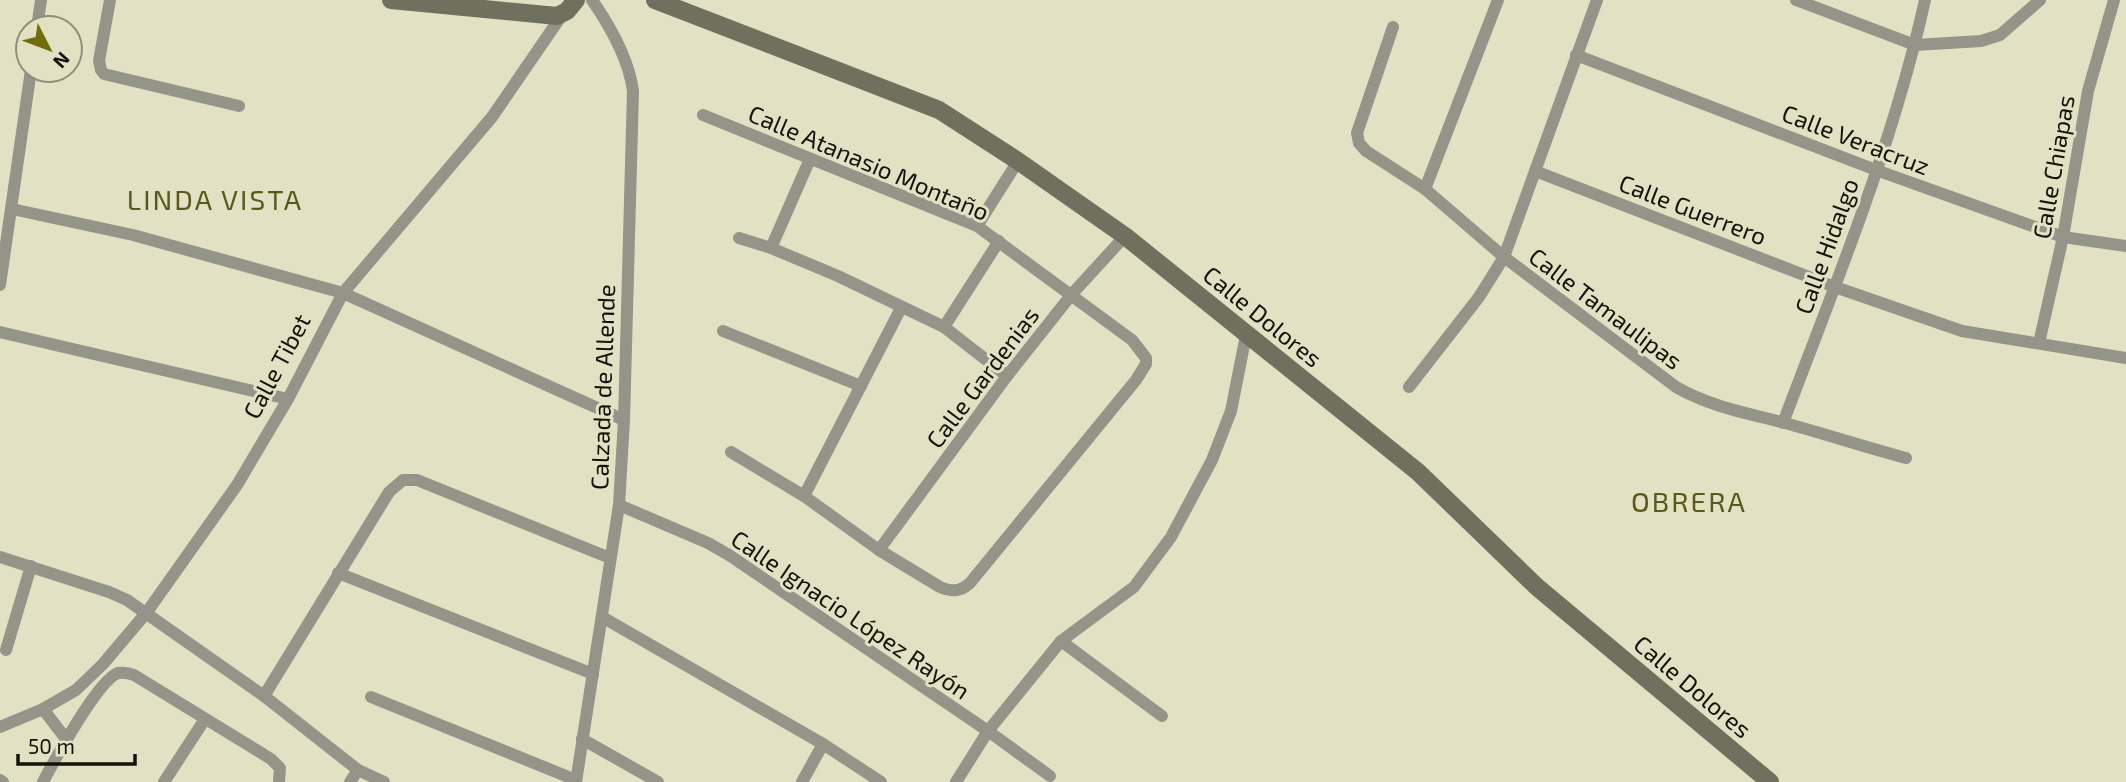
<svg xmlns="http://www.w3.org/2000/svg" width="2126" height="782" font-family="'Exo 2',sans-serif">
  <rect width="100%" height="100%" fill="#e2e1c4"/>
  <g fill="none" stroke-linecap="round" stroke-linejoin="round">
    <g stroke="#949488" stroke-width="12">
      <polyline points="110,0 99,61 101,70 104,74 239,106"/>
      <polyline points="1796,0 1915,45 1981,41 2000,35 2040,0"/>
      <path d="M1393,27l-36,106 2,10 7,8 59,38 79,68 172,130c35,20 71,26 109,36 40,11 80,24 121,35"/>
      <polyline points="37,28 41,0"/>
      <polyline points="1576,55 1876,170 2063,237 2126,246"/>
      <path d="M703,115l274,111 155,114 14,18v6l-10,16 -166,203c-10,9 -18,9 -30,4l-61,-37 -75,-54 -73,-44"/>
      <polyline points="1535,171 1835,287 1962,331 2126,358"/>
      <polyline points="1425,189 1498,0"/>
      <polyline points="12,209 133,235 343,293 624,420"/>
      <polyline points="977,226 1018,161"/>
      <polyline points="739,238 771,248 838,276 944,327 1007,376"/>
      <polyline points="771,248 810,159"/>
      <polyline points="0,285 31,70"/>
      <polyline points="944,327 999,241"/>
      <polyline points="723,331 861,386"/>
      <polyline points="0,332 288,399"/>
      <polyline points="2039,343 2063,237 2088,91 2114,0"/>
      <polyline points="1409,387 1479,297 1504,257 1597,0"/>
      <path d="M1783,423c52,-138 110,-278 142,-423"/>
      <polyline points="804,496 901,308"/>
      <polyline points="619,505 708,543 729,555 988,731 1050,776"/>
      <polyline points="879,550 1007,376 1072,294 1125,236"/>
      <polyline points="0,557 109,592 127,600 264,696 358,770 384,782"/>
      <polyline points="338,573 593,674"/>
      <polyline points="602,617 823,744 881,782"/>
      <polyline points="1061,641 1162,716"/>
      <polyline points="6,650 31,566"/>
      <polyline points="264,696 389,492 403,480 417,480 610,558"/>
      <polyline points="371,697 576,780"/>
      <polyline points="43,709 66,739"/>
      <polyline points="0,727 43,709 76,690 103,664 147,612 237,485 288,399 343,293 492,117 562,15"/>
      <polyline points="582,739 658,782"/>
      <polyline points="0,780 3,782"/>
      <path d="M43,782c11,-21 55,-102 75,-109 6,-1 11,0 16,2l137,84 9,9 -1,14"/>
      <polyline points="164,782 205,719"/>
      <polyline points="350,782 358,770"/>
      <path d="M576,782l43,-277 5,-85 9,-329c-4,-31 -23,-65 -41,-91"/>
      <polyline points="802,782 823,744"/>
      <polyline points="956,782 988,731 1061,641 1134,587 1171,537 1212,460 1231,411 1246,335"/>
    </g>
    <g stroke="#70705e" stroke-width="18">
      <polyline points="391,0 557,16 567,11 576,0"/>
      <polyline points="655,0 939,110 1018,161 1125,236 1418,472 1537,587 1770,782"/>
    </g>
  </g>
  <g text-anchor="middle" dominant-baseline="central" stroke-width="6" stroke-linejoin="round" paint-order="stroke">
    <g font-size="24" fill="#131309" stroke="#e2e1c4">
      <text transform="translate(1856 139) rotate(21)">Calle Veracruz</text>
      <text transform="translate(869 162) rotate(23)">Calle Atanasio Montaño</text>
      <text transform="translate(2053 167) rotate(-80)">Calle Chiapas</text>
      <text transform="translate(1693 209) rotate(21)">Calle Guerrero</text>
      <text transform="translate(1826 246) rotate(-70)">Calle Hidalgo</text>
      <text transform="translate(1606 308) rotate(37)">Calle Tamaulipas</text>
      <text transform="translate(1263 316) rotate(39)">Calle Dolores</text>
      <text transform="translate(276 366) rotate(-62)">Calle Tibet</text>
      <text transform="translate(982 377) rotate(-53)">Calle Gardenias</text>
      <text transform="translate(602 387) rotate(-88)">Calzada de Allende</text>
      <text transform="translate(851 614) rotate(34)">Calle Ignacio López Rayón</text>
      <text transform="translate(1693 686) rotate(40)">Calle Dolores</text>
    </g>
    <g font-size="28" letter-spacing="2" fill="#5b581c" stroke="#e2e1c4">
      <text x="215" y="199">LINDA VISTA</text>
      <text x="1689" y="501">OBRERA</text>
    </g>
  </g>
  <g transform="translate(49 49) rotate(132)"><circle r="33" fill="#e2e1c4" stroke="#8f8f79" stroke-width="2"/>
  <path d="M0-5L12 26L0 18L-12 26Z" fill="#726d0b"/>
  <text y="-10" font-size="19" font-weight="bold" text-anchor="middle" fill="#131309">N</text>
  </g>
  <path d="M18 754v10h117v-10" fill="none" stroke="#131309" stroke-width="3.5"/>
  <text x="28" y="754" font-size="21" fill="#131309" stroke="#e2e1c4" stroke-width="5" paint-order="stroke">50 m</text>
</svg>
